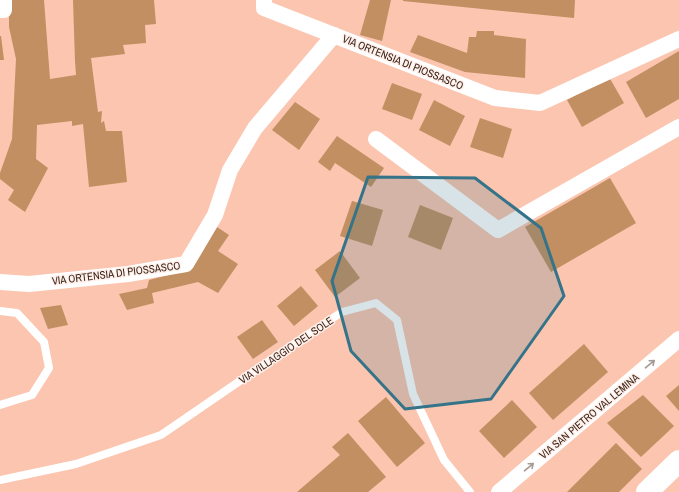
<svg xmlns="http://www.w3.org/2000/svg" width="679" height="492" font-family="'Archivo Narrow',sans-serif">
  <rect width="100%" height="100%" fill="#fbc5af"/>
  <g fill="#c18f61">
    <polygon points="9,0 44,0 50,79 76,75 75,61 73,0 154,0 156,24 145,25 146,43 123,45 125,54 91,58 98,112 102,111 101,123 104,121 106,131 122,131 127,182 89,187 83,124 72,126 72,121 37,125 36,159 48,168 25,212 8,200 14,190 0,179 0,173 12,139 16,59 9,27"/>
    <polygon points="370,0 391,0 382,41 360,35"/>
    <polygon points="403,0 575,0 574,18 403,1"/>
    <polygon points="477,31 494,31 494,35 526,39 525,78 465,72 410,52 418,35 467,53 469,37 476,37"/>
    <polygon points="0,36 1,36 4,60 0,60"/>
    <polygon points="679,51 679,99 646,118 626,82"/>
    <polygon points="609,77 624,103 582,127 567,100"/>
    <polygon points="392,83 422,94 412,120 382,109"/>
    <polygon points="434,100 465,116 450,146 419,130"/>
    <polygon points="295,102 320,119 299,150 272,130"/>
    <polygon points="480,118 512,129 503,158 470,147"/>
    <polygon points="337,136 384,168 371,187 335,163 330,171 318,162"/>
    <polygon points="610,178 636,223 551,272 525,227"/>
    <polygon points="352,201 383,210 372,246 340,236"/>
    <polygon points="420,205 453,218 441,250 408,237"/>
    <polygon points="217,227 229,235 218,251 238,264 218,293 198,282 152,293 154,303 127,310 119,294 147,288 149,280 188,270"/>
    <polygon points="340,251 360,278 335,297 315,270"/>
    <polygon points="301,286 318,306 294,326 277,306"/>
    <polygon points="61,305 68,325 48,329 40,308"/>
    <polygon points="262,320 278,342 253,359 237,337"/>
    <polygon points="584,344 608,372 553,420 529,393"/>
    <polygon points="679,385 679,411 666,396"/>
    <polygon points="643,395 674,426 641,457 607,423"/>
    <polygon points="386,397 425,443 397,467 358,421"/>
    <polygon points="512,400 537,427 504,458 479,431"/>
    <polygon points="348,433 386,477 368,492 297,492 340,455 332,447"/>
    <polygon points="616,443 642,469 619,492 567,492"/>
  </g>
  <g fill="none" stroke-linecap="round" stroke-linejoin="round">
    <g stroke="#fff" stroke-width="8">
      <polyline points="0,311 17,313 44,342 49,368 32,395 0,405"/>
      <polyline points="0,480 76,464 161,435 307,335 342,312 376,303 397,320 413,394 444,460 470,492"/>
    </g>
    <g stroke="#fff" stroke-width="16">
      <polyline points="264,0 264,8 495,98 540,103 679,39"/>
      <polyline points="0,10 4,10 4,0"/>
      <polyline points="376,139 498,230 679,127"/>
      <polyline points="0,282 29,284 128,274 186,264 215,215 230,170 255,128 334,35"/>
      <polyline points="499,492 679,339"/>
    </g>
    <polyline stroke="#fff" stroke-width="22" points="647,492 679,461"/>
  </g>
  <defs><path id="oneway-shaft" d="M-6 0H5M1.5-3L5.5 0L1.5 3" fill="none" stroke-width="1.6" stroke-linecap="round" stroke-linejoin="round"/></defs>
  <g stroke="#a59a95">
    <use href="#oneway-shaft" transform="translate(650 364) rotate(-40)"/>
    <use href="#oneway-shaft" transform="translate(529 467) rotate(-40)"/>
  </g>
  <path fill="#357388" fill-opacity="0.2" stroke="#357388" stroke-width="3" stroke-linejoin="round" d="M368,177l107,1 66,50 23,68 -73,103 -86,10 -54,-58 -19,-70z"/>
  <g text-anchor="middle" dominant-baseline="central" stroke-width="3" stroke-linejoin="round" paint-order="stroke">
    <g font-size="11" fill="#381f14" stroke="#fef0ea">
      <text transform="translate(403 62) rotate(22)">VIA ORTENSIA DI PIOSSASCO</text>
      <text transform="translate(116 273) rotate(-7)">VIA ORTENSIA DI PIOSSASCO</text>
      <text transform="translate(286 350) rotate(-34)">VIA VILLAGGIO DEL SOLE</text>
      <text transform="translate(589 416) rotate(-40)">VIA SAN PIETRO VAL LEMINA</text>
    </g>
  </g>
</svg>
